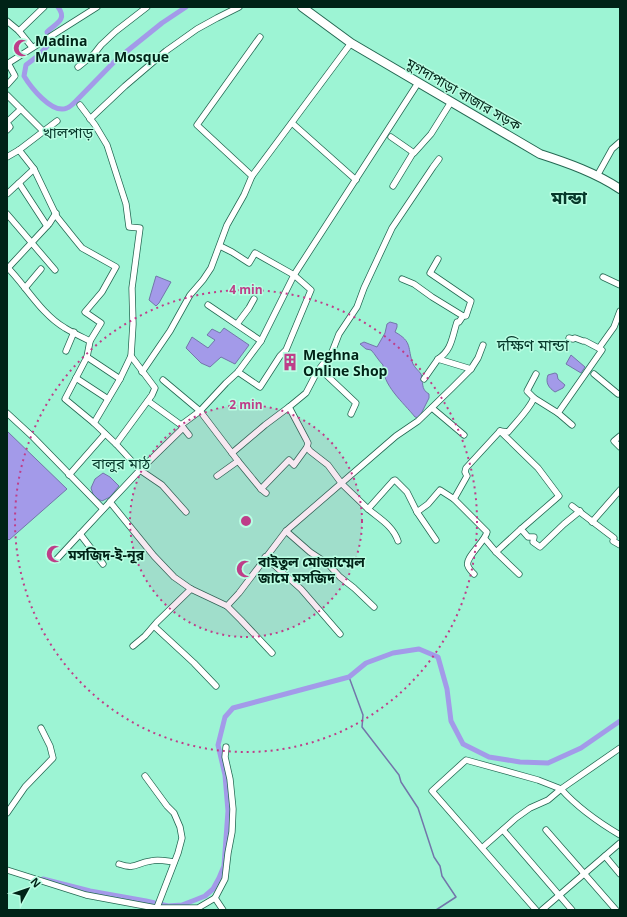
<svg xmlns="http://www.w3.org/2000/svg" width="627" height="917" font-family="'Open Sans','Noto Sans Bengali',sans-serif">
  <rect width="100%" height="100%" fill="#9df4d4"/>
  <g fill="#a39ae9" stroke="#7276aa">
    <polygon points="156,276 171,282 159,303 156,306 149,300"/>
    <path d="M390,322l7,2v3l-2,5c18,10 12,16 18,32 2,4 6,7 8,10 3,8 -1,15 8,20v4l-10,20 -4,-1c-12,-15 -33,-32 -32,-52 -5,-5 -8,-11 -12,-15l-5,-1 -6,-5 4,-2 13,5 8,-14 2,-9z"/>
    <polygon points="224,328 249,345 235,364 221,357 210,367 201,363 186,348 192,337 208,348 215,340 207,335 212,329 220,333"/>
    <polygon points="571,355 585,367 581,373 566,364"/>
    <path d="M555,373l2,1 1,5 7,6 -2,3 -8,4c-6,-4 -10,-9 -7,-17z"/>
    <polygon points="7,431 67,489 9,540 7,538"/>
    <polygon points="103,473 110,477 119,486 110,497 102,501 94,497 91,488 95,479"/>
  </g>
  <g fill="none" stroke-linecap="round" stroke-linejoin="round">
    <polyline stroke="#7276aa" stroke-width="1.5" points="349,677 363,715 362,727 399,775 401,782 418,808 434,857 440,866 442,876 456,897 436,910"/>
    <g stroke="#a39ae9" stroke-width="5">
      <path d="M58,7c10,13 -3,17 -11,25l4,10 -12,13 -13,10 -2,11c6,10 28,39 43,32 3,-1 6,-4 8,-6l41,-42 46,-37 24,-16"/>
      <polyline points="43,879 90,891 146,901 168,906 182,905 195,900 205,896 213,889 219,878 224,866 228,811 225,775 218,745 225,717 233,708 349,677 366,663 393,653 419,649 438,657 447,689 451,721 463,744 489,757 520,762 548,763 581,748 620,721"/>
    </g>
    <g stroke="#256953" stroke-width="7">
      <g id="street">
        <polyline points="7,21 19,31 32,47"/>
        <polyline points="19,31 44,7"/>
        <polyline points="7,64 97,7"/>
        <polyline points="78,67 94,54 101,45 116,31 147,7"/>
        <polyline points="7,85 15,76 8,63"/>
        <polyline points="7,95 43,131"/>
        <polyline points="80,105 95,125 107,145 126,204 129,227 140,228 132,288 133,324 131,356 155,388 152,395 116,444 140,470 110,502 154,556 174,577 191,589 227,606 239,593 286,531 396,436 418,421 452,388 471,369 438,359 424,379"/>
        <polyline points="90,119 125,86 166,51 197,29 217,18 239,7"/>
        <polyline points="7,122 21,109"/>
        <polyline points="7,123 10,127 7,130"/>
        <polyline points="292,123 356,180"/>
        <polyline points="391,137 414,153 431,134 451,102"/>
        <polyline points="19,150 34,169 57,217 73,237 82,248 116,267 102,292 85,312 101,323 90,341"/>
        <polyline points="7,157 19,150 57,121"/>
        <polyline points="252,176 197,125 260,37"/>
        <polyline points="597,176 612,149 620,142"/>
        <polyline points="19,183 47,226"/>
        <polyline points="393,186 413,153"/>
        <polyline points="7,194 34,169"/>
        <polyline points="7,214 55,270"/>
        <polyline points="220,246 232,252 249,263 255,253 294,275 311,290 286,350 280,356 260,387 238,372"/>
        <polyline points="438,259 430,273 471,301 466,316 463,316"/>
        <path d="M7,267c19,19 34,47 58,61 8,5 17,9 25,13l-3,16 33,22 11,-23"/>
        <polyline points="8,268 49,224 56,213"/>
        <polyline points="603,277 620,285"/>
        <path d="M402,279l12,5 18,13 31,19 -4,6h-2c-5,15 -5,28 -19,37"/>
        <polyline points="25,288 41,269"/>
        <polyline points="208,305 261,341"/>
        <polyline points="237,324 249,308 254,299"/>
        <polyline points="599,348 614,327 620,311"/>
        <polyline points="66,351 74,332"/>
        <polyline points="87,357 65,399 94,423 116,444"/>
        <polyline points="320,369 356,403 351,414"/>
        <polyline points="471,369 478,358 483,345"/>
        <polyline points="142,372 170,331 190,295 203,280 211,268 227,225 244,195 252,176 351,43"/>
        <polyline points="594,374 618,394"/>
        <polyline points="76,378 108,399"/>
        <polyline points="163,380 200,411 238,461 261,489 266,493"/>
        <polyline points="534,398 527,391 536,374"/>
        <polyline points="148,401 181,425 189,435"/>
        <polyline points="432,408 464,435"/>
        <polyline points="7,413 33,437 103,509"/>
        <polyline points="558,413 572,425"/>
        <polyline points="94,423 120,379"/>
        <polyline points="181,425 200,411 226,383 238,372 261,341 294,275 418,83"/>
        <polyline points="183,428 140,470 162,485 186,512"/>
        <polyline points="500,431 538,468 559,496 521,529 528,537 534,537 533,542 540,547 564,524 580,511"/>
        <polyline points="620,436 614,441 620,447"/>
        <polyline points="307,447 308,443 306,439 289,407 306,393 317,372 332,352 339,334 357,307 364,288 392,228 433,167 439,159"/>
        <polyline points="232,453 265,425 289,407"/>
        <polyline points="69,475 105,434"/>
        <polyline points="217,476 238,461"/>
        <path d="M261,489l27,-28 1,-1 5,5 13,-18 3,4 18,14 14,19 26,25 25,-28 2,-1 12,12 10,20 11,-8 12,-14 14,9 13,-23 -2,-4 1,-4 34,-37 8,1c9,-11 20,-21 26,-34l24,15 44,-63 -17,-9h-2l-8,-3 -2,1 -4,-1"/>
        <path d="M454,499l33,33c-2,10 -23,26 -19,34 1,3 4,6 6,8"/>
        <polyline points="572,506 614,538 613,541 620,545"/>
        <path d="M368,509c12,10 25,17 30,32"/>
        <polyline points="417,512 436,540"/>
        <polyline points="592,522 620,490"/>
        <polyline points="286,531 310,552 328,564 340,577 354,588 374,607"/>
        <polyline points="80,534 103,564"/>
        <polyline points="485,539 496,552"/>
        <polyline points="265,557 301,589 340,634"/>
        <polyline points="56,560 110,502"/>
        <polyline points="519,574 496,552 521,529"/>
        <polyline points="227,606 241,620 272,653"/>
        <polyline points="155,627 194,663 216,686"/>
        <polyline points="133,646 145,636 157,622 191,589"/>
        <path d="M620,748l-59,41c17,19 37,33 59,46"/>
        <polyline points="145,776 167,806 174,813 180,827 182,838 178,853 156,910"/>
        <polyline points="7,813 25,787 53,758 50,746 41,728"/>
        <polyline points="503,830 572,910"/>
        <polyline points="546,830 616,910"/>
        <polyline points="482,848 516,818 530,808 548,800 561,789 538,780 466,760 432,791 536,910"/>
        <polyline points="605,856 620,874"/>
        <path d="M119,864c18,6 16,-1 32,-3 7,-2 15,0 23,1"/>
        <polyline points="7,870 86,895 156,908 198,908 215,898 225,879 228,853 232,832 233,809 230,779 225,757 226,747"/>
        <polyline points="215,898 223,910"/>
        <polyline points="542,910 620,843"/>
      </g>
    </g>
    <g stroke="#256953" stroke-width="10">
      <path id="secondary" d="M302,7l49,36 189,111c28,9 56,19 80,35"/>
    </g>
    <use href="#street" stroke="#fff" stroke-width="5.5"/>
    <use href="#secondary" stroke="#fff" stroke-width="8"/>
  </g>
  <circle cx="246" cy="521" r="116" fill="#be3e89" fill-opacity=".12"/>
  <g fill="none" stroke="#be3e89" stroke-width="2" stroke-dasharray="2 4">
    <circle cx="246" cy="521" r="116"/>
    <circle cx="246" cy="521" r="231"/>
  </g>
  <defs>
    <g id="mosque-bare" transform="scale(1.38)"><path d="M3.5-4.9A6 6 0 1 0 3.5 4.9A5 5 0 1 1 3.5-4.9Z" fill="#be3e89" stroke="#bafee3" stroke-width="2.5" paint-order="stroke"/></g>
    <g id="building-bare" transform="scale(1.38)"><path d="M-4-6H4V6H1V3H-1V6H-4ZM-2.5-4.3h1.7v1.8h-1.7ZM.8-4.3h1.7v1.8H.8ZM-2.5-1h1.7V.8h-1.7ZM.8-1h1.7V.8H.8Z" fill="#be3e89" stroke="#bafee3" stroke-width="2.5" paint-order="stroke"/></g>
  </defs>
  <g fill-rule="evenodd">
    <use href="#mosque-bare" x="22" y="48"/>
    <use href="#building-bare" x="290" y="362"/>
    <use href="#mosque-bare" x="55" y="554"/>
    <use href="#mosque-bare" x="245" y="569"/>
  </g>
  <g text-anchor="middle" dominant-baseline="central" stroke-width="3" stroke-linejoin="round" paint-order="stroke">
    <g font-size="14" font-weight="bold" fill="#002317" stroke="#bafee3" text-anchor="start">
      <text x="35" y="40">Madina<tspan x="35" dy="16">Munawara Mosque</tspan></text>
      <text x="303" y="354">Meghna<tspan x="303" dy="16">Online Shop</tspan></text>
      <text x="68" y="554">মসজিদ-ই-নূর</text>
      <text x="258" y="561">বাইতুল মোজাম্মেল<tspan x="258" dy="16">জামে মসজিদ</tspan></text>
    </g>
    <g font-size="14" fill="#002317" stroke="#bafee3">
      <text transform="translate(464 94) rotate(30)">মুগদাপাড়া বাজার সড়ক</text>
    </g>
    <g font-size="15" fill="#06392b" stroke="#bafee3">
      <text x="68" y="132">খালপাড়</text>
      <text x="121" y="463">বালুর মাঠ</text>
    </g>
    <g font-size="16" fill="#06392b" stroke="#bafee3">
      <text x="533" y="345">দক্ষিণ মান্ডা</text>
    </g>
    <g font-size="18" font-weight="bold" fill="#06392b" stroke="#bafee3">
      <text x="569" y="197">মান্ডা</text>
    </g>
  </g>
  <circle cx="246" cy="521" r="6" fill="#be3e89" stroke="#bafee3" stroke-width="2"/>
  <g font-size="12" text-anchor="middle" font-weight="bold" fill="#be3e89" stroke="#bafee3" stroke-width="3" stroke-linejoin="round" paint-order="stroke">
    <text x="246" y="294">4 min</text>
    <text x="246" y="409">2 min</text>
  </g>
  <rect width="627" height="917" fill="none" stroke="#002317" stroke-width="16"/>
  <g transform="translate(28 889) rotate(50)" stroke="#bafee3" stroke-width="3" paint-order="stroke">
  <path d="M0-3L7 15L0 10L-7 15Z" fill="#002317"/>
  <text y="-6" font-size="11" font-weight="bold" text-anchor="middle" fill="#002317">N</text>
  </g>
</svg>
